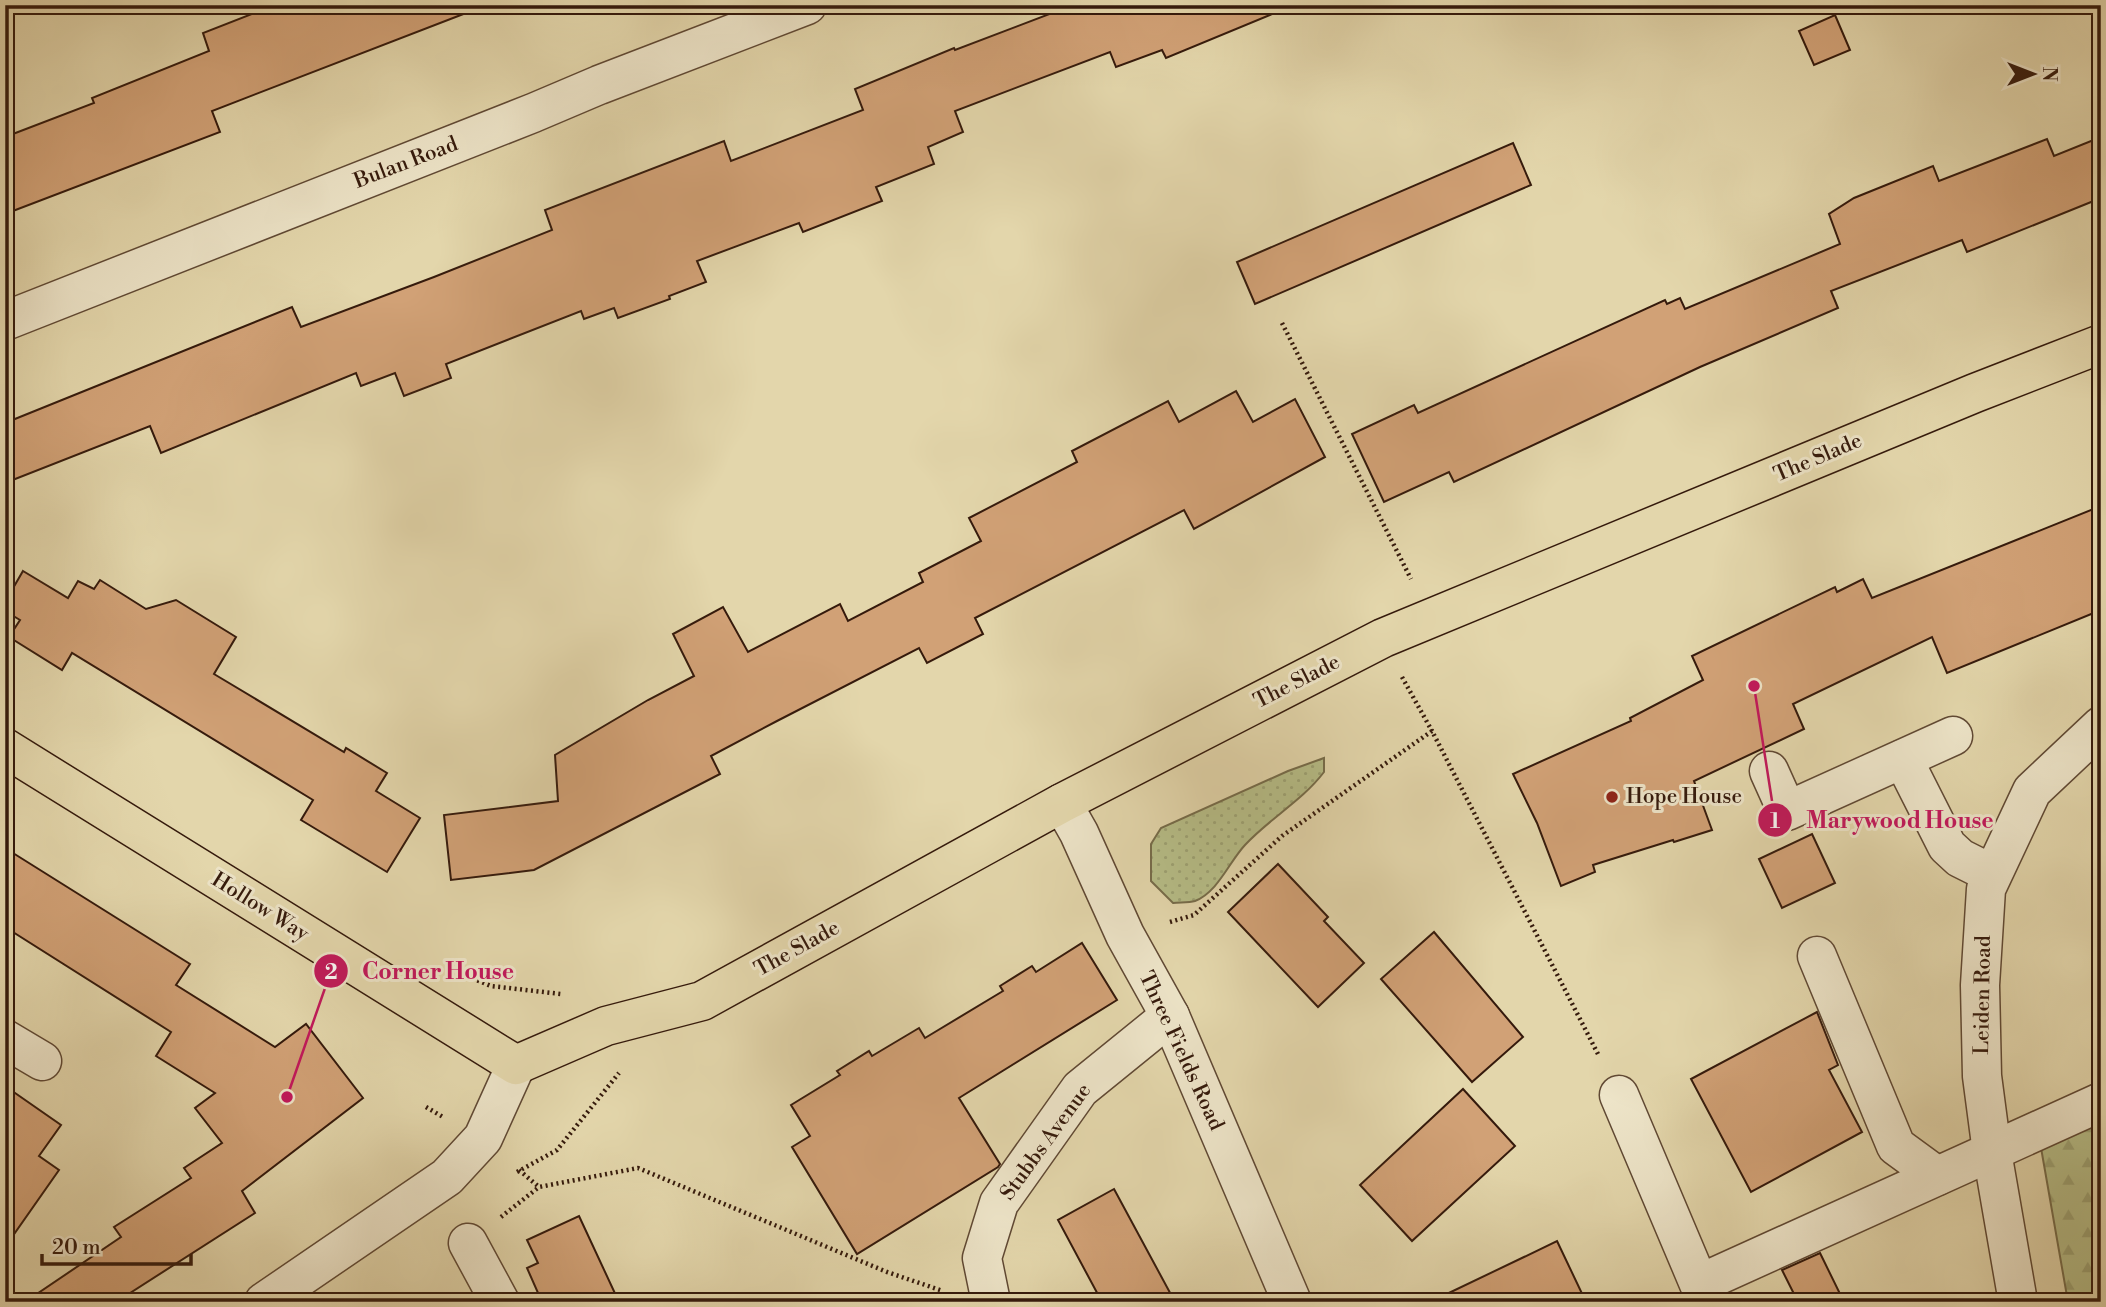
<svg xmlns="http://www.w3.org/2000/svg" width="2106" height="1307" font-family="'Libre Bodoni',serif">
  <defs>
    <pattern id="grass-dots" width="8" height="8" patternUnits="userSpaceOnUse" patternTransform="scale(1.75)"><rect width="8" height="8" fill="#b6bd87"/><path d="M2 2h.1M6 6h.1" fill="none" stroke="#9da273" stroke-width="1.8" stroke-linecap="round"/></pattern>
    <pattern id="forest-firs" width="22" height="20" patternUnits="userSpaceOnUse" patternTransform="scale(1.75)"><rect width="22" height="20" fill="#b6bd87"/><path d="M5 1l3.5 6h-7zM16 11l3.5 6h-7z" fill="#9da273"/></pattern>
  </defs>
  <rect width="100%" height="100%" fill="#e3d6ab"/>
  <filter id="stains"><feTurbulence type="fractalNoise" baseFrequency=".00286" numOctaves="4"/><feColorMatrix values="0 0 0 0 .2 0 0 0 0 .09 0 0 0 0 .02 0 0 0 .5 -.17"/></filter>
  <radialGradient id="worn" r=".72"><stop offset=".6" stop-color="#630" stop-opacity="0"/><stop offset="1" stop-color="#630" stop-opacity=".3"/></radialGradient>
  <path fill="url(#grass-dots)" stroke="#766c4a" stroke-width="2" d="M1324,758v14c-22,29 -54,46 -79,73 -16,17 -27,47 -50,56 -7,2 -16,1 -22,2l-22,-22v-37l10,-16 127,-57z"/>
  <polygon fill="url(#forest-firs)" stroke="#766c4a" stroke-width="2" points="2101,1114 2101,1302 2068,1302 2040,1142"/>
  <g fill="#d1a176" stroke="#351a0c" stroke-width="2">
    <polygon points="249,5 479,5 479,8 212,111 220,132 5,214 5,137 94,103 92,98 209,51 203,33 252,14"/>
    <polygon points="1073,5 1286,5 1287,8 1166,58 1162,50 1116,67 1110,52 955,111 963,132 928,147 934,164 876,187 882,201 803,232 799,223 697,261 706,282 669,296 670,299 618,318 614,308 584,319 581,311 446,364 451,378 404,396 395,373 361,386 356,373 161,453 150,426 5,483 5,423 292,307 301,327 434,277 552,230 545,210 724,141 731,161 863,110 855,89 954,48 955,50"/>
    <polygon points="1835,15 1850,50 1814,65 1799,31"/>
    <polygon points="2101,137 2101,198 1967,252 1962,240 1831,291 1838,308 1700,367 1454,482 1449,472 1384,502 1352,434 1414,405 1418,413 1665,300 1667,304 1680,298 1685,309 1840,244 1829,214 1854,198 1933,166 1939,181 2047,139 2054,156"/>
    <polygon points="1513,143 1531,185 1255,304 1237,262"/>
    <polygon points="1236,391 1253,422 1295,399 1325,457 1194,529 1184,510 975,618 983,634 927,663 919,648 777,721 711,756 720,774 534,870 451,880 444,815 558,801 555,755 648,700 694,676 673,634 723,607 748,652 840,604 848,621 923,582 919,573 981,541 969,518 1077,462 1072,451 1168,401 1179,422"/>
    <polygon points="2101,506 2101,610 1947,673 1932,637 1793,704 1804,729 1694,781 1712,830 1674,842 1673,840 1593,865 1595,872 1561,886 1537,823 1513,774 1631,721 1630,718 1703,680 1692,656 1835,587 1837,592 1863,579 1872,598"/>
    <polygon points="23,571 68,598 78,581 94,589 100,580 146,609 176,600 236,637 214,674 344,752 346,748 387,773 376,791 420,818 387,872 301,820 313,800 72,653 62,670 9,637 20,620 5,611 5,602"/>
    <polygon points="1812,834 1835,883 1782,908 1759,859"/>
    <polygon points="5,848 190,964 176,985 275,1047 306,1024 363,1098 242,1191 255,1213 116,1302 25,1302 121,1237 114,1227 191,1178 184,1168 222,1143 195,1108 215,1093 156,1056 171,1032 5,927"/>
    <polygon points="1278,864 1328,917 1324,921 1364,963 1318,1007 1228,912"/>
    <polygon points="1434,932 1523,1037 1472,1082 1381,979"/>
    <polygon points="1082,943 1117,1000 959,1098 1000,1164 998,1167 857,1254 792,1147 810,1136 791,1105 840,1075 837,1071 869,1051 872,1056 919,1028 925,1038 1003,991 1000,986 1032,966 1036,972"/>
    <polygon points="1817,1012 1838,1065 1829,1070 1862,1132 1751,1192 1691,1079"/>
    <polygon points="5,1086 61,1125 39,1156 59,1170 5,1247"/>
    <polygon points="1463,1089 1515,1146 1412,1241 1360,1185"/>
    <polygon points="1114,1189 1175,1302 1102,1302 1058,1220"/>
    <polygon points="579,1216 619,1302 542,1302 527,1268 538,1263 527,1240"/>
    <polygon points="1557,1241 1586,1302 1430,1302 1524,1257"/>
    <polygon points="1820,1253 1844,1302 1798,1302 1782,1270"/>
  </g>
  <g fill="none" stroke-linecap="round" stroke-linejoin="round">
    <g stroke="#604934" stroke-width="41">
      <g id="minor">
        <polyline points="5,321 533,113 599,85 807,5"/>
        <polyline points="1903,759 1947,846 1960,858 1992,874"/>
        <polyline points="1769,771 1787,811 1953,736"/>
        <polyline points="1062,803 1079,833 1125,935 1170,1016 1292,1302"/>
        <polyline points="1817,956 1896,1146 1937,1176"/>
        <polyline points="5,1039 42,1061"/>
        <polyline points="1619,1095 1699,1284 2101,1102"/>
        <polyline points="468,1243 500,1302"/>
        <polyline points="264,1302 447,1177 483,1138 516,1065"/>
        <polyline points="991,1302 982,1258 999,1203 1080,1089 1170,1016"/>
        <polyline points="2018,1302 1992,1152 1982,1076 1980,985 1986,889 2032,791 2101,726"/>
      </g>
    </g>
    <g stroke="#351a0c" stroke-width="41">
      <polyline id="major" points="5,748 516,1065 606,1026 702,1001 1062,803 1383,638 1975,393 2101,344"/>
    </g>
    <g stroke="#351a0c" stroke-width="4.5" stroke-dasharray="2 3.5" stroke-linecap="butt">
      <polyline points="1282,323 1411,579"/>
      <polyline points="1402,677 1432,731"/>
      <polyline points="1170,922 1194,915 1282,836 1432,731 1599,1056"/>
      <polyline points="457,972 491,986 561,994"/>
      <polyline points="426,1107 443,1117"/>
      <polyline points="519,1170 539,1187 638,1168 887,1272 943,1291"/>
      <polyline points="517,1172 557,1150 619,1073"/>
      <polyline points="501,1217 539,1187"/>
    </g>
    <use href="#minor" stroke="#ede4c8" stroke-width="38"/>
    <use href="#major" stroke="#e3d6ab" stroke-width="38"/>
  </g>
  <circle fill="#8f2418" stroke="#ede4c8" stroke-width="2.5" cx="1612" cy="797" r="7"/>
  <g text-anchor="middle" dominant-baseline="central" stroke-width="6" stroke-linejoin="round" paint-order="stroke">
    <g font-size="21" fill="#351a0c" stroke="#ede4c8">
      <text transform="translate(406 163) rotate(-21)">Bulan Road</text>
      <text transform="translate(1818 458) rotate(-23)">The Slade</text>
      <text transform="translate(1297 682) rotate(-27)">The Slade</text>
      <text transform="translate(260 907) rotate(32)">Hollow Way</text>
      <text transform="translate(797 949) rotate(-29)">The Slade</text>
      <text transform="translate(1983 995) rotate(-89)">Leiden Road</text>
      <text transform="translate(1181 1051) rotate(65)">Three Fields Road</text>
      <text transform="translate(1046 1142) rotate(-54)">Stubbs Avenue</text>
    </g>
    <g font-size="21" fill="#351a0c" stroke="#ede4c8" text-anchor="start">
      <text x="1626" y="797">Hope House</text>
    </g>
  </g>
  <path fill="none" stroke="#c2185b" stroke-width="2.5" d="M1754 686L1775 820M287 1097L331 971"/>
  <g fill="#c2185b" stroke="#ede4c8" stroke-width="2.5">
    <circle cx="1754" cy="686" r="7"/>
    <circle cx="287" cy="1097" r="7"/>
    <circle cx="1775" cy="820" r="18"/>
    <circle cx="331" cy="971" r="18"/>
  </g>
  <g font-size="21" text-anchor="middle" font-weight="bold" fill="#fff">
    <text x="1775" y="828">1</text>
    <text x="331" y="979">2</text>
  </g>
  <g font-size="23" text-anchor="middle" font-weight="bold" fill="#c2185b" stroke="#ede4c8" stroke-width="6" stroke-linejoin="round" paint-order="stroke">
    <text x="1900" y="828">Marywood House</text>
    <text x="438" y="979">Corner House</text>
  </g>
  <rect width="2106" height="1307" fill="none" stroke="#e3d6ab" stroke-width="28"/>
  <rect x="7" y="7" width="2092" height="1293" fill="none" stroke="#351a0c" stroke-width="3.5"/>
  <rect x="14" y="14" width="2078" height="1279" fill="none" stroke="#351a0c" stroke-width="2"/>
  <g transform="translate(2033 74) rotate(90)" stroke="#ede4c8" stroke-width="5" paint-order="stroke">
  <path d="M0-5L12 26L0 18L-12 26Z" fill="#351a0c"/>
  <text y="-10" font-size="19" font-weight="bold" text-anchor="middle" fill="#351a0c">N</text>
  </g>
  <path d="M42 1254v10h149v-10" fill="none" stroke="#351a0c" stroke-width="3.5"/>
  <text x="52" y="1254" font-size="21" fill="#351a0c" stroke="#ede4c8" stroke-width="5" paint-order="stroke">20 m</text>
  <rect width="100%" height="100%" filter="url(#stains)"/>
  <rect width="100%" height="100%" fill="url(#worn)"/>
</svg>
